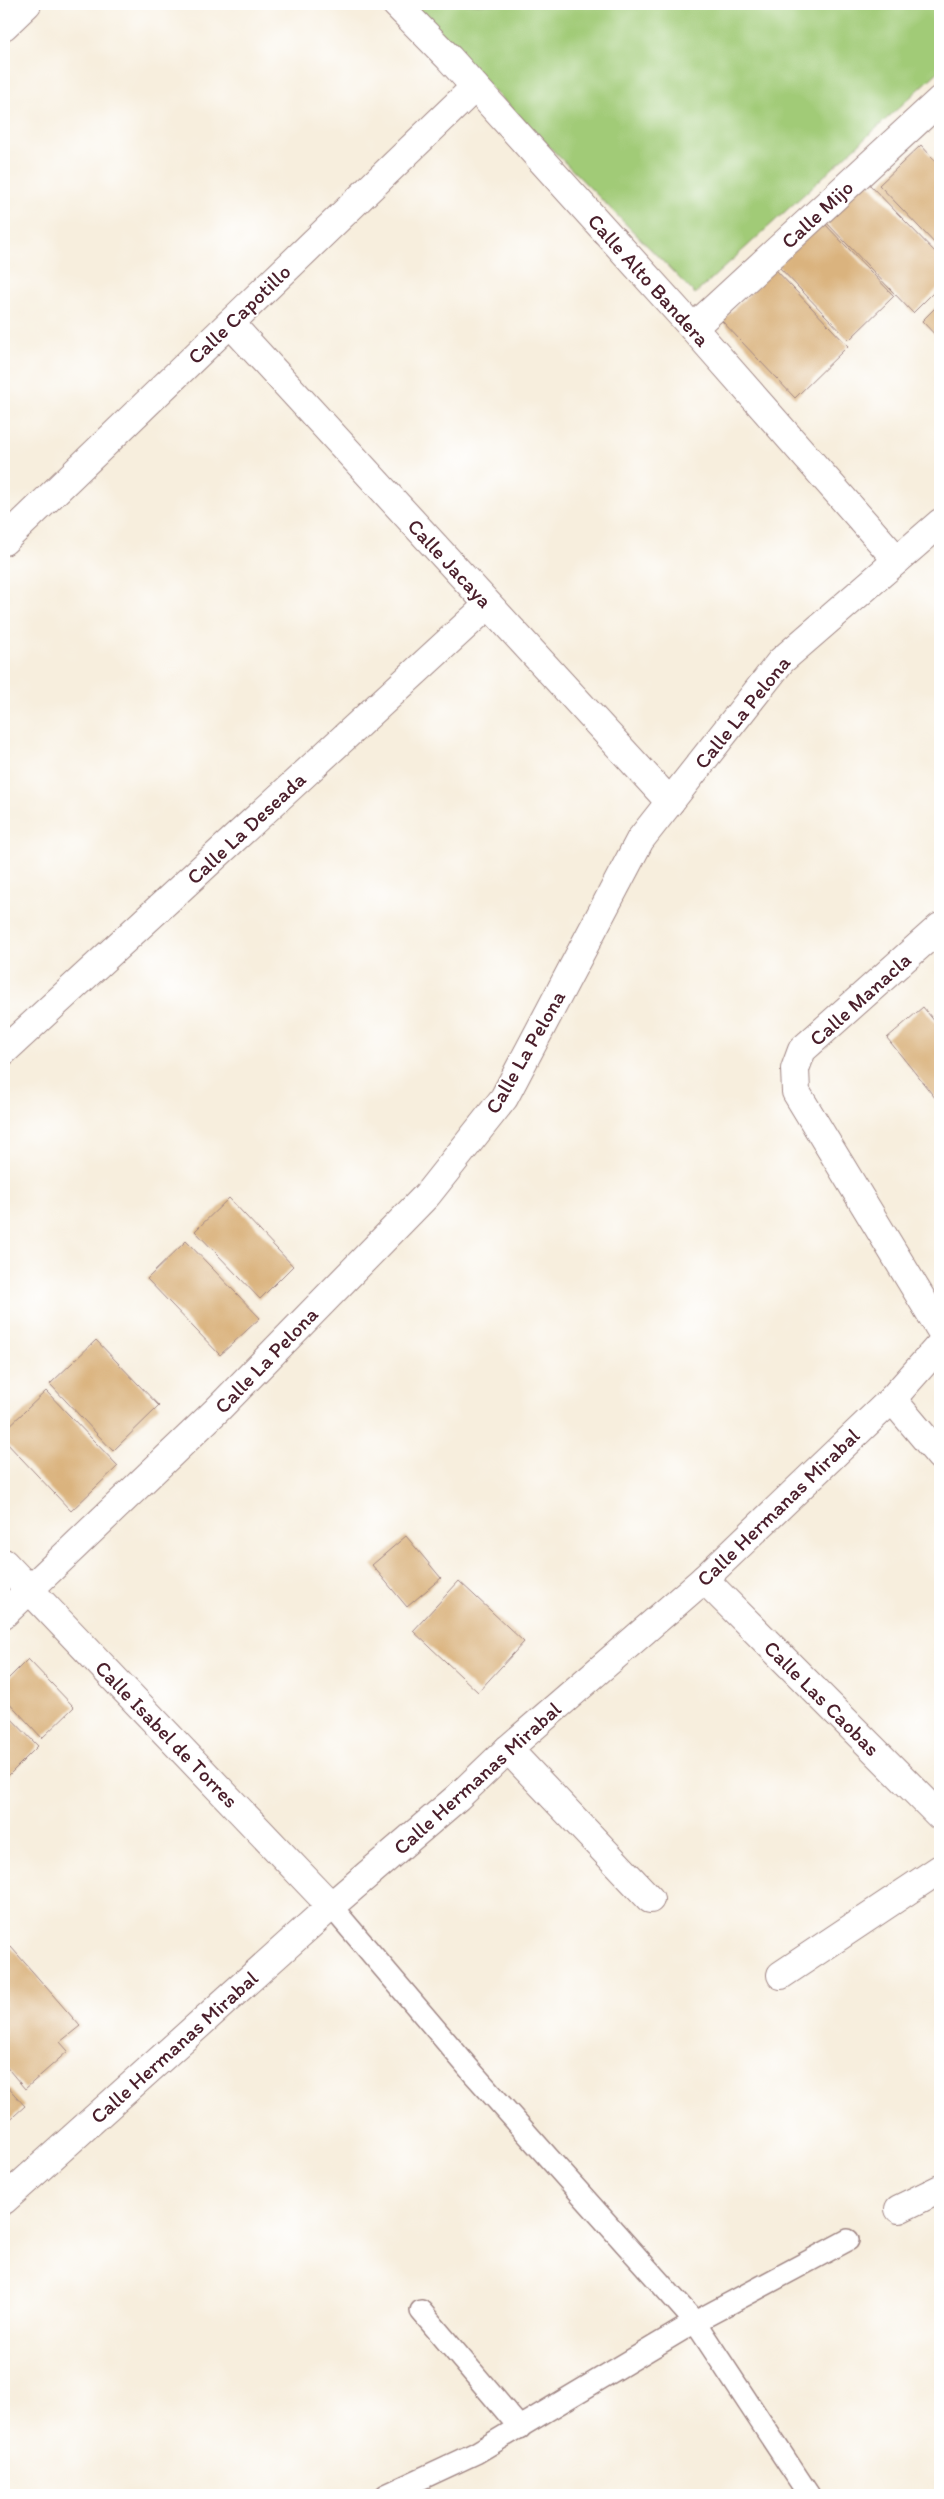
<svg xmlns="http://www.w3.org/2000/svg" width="944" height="2499" font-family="Itim,sans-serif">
  <rect width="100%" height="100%" fill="#fff"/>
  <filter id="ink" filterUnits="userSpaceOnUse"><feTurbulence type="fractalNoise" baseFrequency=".02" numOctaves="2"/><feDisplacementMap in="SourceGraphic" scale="10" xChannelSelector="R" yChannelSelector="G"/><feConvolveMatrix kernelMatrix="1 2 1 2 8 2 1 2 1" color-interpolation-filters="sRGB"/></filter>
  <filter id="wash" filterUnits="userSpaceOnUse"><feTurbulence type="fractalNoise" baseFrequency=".0096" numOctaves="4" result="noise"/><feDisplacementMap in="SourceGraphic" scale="20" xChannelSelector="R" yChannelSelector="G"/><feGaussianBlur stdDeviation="1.12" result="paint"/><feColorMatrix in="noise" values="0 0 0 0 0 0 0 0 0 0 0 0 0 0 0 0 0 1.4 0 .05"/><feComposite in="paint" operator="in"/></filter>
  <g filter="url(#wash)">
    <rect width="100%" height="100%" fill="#f7eedd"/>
    <polygon fill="#a1cb77" stroke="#767551" points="408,4 940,4 940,70 695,294"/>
    <g id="blocks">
      <g fill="#dab37e">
        <polygon points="921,145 940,166 940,249 879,185"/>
        <polygon points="866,181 940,257 940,286 913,313 825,221"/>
        <polygon points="823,222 894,296 849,340 778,266"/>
        <polygon points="775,269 848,346 795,398 722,321"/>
        <polygon points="940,303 940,340 922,321"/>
        <polygon points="923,1007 940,1028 940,1104 887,1038"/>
        <polygon points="229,1198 293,1266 260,1299 195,1231"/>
        <polygon points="186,1241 260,1318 220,1355 147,1279"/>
        <polygon points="96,1340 159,1406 113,1451 50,1384"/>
        <polygon points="46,1391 118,1466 71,1511 4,1440 4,1431"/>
        <polygon points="406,1536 441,1578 407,1607 372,1565"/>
        <polygon points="459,1581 524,1642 478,1692 413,1631"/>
        <polygon points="28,1659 74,1707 42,1738 4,1697 4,1683"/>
        <polygon points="4,1711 38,1746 4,1780"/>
        <polygon points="11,1947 80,2026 60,2042 68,2051 25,2089 4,2064 4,1954"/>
        <polygon points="4,2083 25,2106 4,2125"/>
      </g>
    </g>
  </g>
  <g filter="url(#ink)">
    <use href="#blocks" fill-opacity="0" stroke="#a08684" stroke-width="1"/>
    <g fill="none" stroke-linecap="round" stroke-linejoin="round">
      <g stroke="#a08684" stroke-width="24">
        <g id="service">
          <polyline points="331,1906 472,2072 695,2322 809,2495"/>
          <polyline points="421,2311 520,2428"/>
          <polyline points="386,2495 476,2453 695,2322 848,2240"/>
        </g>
      </g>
      <g stroke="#a08684" stroke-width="30">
        <g id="minor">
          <polyline points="396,4 449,58 693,328 897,560"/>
          <polyline points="4,26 27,4"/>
          <polyline points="230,323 670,802"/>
          <polyline points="693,328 940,100"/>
          <polyline points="4,541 475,87"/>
          <polyline points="940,927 802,1050 795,1069 796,1092 940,1329"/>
          <polyline points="4,1051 488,605"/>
          <polyline points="892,1399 940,1456"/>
          <polyline points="4,1563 331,1906"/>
          <polyline points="704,1579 940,1816"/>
          <polyline points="4,1614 217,1410 427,1195 504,1098 640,840 781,661 940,523"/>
          <polyline points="508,1749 650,1899"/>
          <polyline points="781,1975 940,1869"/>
          <polyline points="899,2209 940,2189"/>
        </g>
      </g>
      <g stroke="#a08684" stroke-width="30">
        <polyline id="tertiary" points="4,2200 331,1906 458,1797 508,1749 704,1579 892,1399 940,1345"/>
      </g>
      <use href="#service" stroke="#fff" stroke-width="21"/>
      <use href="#minor" stroke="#fff" stroke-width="28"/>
      <use href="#tertiary" stroke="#fff" stroke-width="28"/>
    </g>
  </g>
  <g text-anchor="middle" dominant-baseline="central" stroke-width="4" stroke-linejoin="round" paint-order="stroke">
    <g font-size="21" fill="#4a1f2b" stroke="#fff">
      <text transform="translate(817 214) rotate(-43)">Calle Mijo</text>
      <text transform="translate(649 280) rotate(48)">Calle Alto Bandera</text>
      <text transform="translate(239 314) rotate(-44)">Calle Capotillo</text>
      <text transform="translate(450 563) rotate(47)">Calle Jacaya</text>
      <text transform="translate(742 712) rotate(-51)">Calle La Pelona</text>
      <text transform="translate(246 828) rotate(-43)">Calle La Deseada</text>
      <text transform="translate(860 999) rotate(-42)">Calle Manacla</text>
      <text transform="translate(525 1052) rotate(-60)">Calle La Pelona</text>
      <text transform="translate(266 1360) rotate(-46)">Calle La Pelona</text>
      <text transform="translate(778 1507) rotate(-44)">Calle Hermanas Mirabal</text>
      <text transform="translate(822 1698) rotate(45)">Calle Las Caobas</text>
      <text transform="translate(167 1734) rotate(46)">Calle Isabel de Torres</text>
      <text transform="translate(477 1778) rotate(-42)">Calle Hermanas Mirabal</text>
      <text transform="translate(174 2047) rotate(-42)">Calle Hermanas Mirabal</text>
    </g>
  </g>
  <rect width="944" height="2499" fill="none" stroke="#fff" stroke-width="20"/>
</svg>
